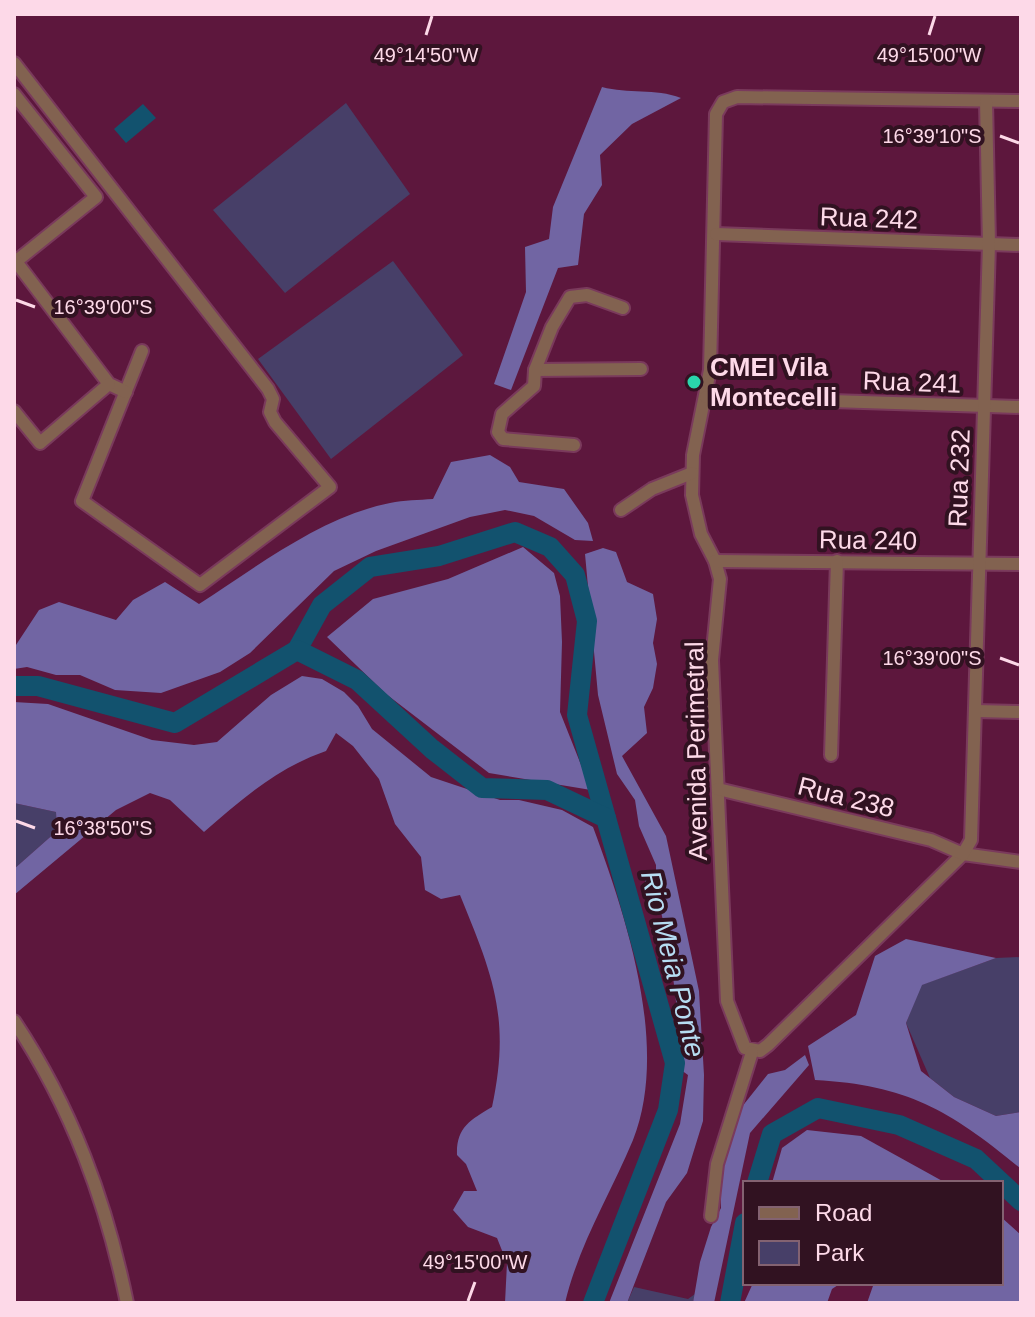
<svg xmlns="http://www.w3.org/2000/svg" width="1035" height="1317" font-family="Arial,sans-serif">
  <rect width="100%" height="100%" fill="#5d173d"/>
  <g fill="#473f68">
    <polygon points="346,103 410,194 285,293 213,210"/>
    <polygon points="393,261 463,355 331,459 258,359"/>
    <polygon points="14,803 56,812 57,831 14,869"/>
    <polygon points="1021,957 1021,1112 996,1116 954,1097 930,1078 906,1023 921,985 996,958"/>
    <polygon points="634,1287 688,1299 695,1294 693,1303 627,1303"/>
  </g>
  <g fill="#7165a3">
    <path d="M602,87c26,7 53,1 79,11l-49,26 -32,31 2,30 -18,29 -6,51 -20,3 -47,122 -17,-6 32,-92 -1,-45 24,-8 4,-32z"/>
    <path d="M490,455l20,12 9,15 45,7 24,34 5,18 -18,-1 -41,-24 -29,-6 -35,7 -94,34 -42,20 -84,82 -30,19 -59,21 -46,-3 -35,-15h-24l-29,-8 -13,2v-21l25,-38 20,-8 57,18 17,-20 32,-18 34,22c58,-37 121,-87 191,-101 14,-3 29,-3 43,-4l18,-37z"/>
    <polygon points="523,547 554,573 560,596 562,642 560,712 591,790 489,773 386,694 327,637 373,599 448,579"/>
    <path d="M603,548l13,4 11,30 26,12 4,25 -4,24 4,21 -4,24 -9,19 3,26 -25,23 44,80 33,155 5,84 -1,46 -16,52 -21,29 -39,101h-18l71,-179 8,-49 -7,-5 -9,-19 10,-20 3,-20 -9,-9c-4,-35 -7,-66 -18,-99l-11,1 -2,-25h11v-14l-17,-39 -4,-26 -18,-26 -19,-79 -13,-141z"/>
    <path d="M302,676l20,3 22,13 14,14 14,23 59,48 69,23h19l43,10 31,17c33,89 77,220 40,313 -23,55 -54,104 -68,163h-60l2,-40 -10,-25 -29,-11 -15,-17 11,-19h13l-11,-27 -9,-9c-1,-27 13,-35 35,-48 19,-89 1,-131 -32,-212l-19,4 -16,-9 -4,-33 -26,-33 -16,-45 -26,-33 -17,-13 -10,18c-49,17 -84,48 -122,81l-34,-32 -20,-7 -34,17 -102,85v-26l43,-38 -1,-19 -42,-9v-101l34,2 104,36 42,5 23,-3 54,-47z"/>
    <path d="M906,939l90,19 -74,27 -16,38 15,48 33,26 42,19 25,-4v57c-70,-58 -113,-84 -206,-89l-7,-34 48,-31 19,-59z"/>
    <polygon points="805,1055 809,1065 750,1133 714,1303 693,1303 700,1262 711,1227 721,1208 720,1172 733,1118 768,1074 785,1070"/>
    <polygon points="807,1130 861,1136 946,1183 772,1183 782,1148"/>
    <polygon points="1001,1217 1021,1235 1021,1303 867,1303 874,1283 1001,1283"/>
    <polygon points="753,1283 841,1283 832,1289 827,1303 744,1303"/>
  </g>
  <polygon fill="#12526e" points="143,104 156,118 126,143 114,129"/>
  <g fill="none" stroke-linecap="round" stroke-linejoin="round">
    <g stroke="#12526e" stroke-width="20">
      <polyline points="297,650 322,605 370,567 439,556 515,532 550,547 575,575 587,621 577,715 606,818"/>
      <polyline points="14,686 38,686 175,723 297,650 357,680 432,749 482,788 547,790 606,818 675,1063 668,1110 593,1303"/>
      <polyline points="757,1183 772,1134 818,1108 899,1125 976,1159 1021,1201"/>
      <polyline points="730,1303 745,1223"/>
    </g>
    <g stroke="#7a3a5c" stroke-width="16">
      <g id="street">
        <polyline points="14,63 268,389 273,399 270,412 275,422 330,487 200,585 82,501 142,351"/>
        <polyline points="14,94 96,197 14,263"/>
        <polyline points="1021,101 737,97 723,102 716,114 710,370 693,455 692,495 701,534 715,561 720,579 712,660 727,1001 745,1048 760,1051 768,1045 963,854 1021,862"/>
        <polyline points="716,234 1021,245"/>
        <polyline points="14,259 109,384 126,392"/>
        <polyline points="535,370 641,369"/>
        <polyline points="706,397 1021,407"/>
        <polyline points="14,411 40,443 109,384"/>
        <polyline points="574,445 503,439 498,432 502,414 534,386 535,370 552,327 570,297 587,295 623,308"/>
        <polyline points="621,510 652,489 692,473"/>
        <polyline points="715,561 1021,564"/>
        <polyline points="976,711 1021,712"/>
        <polyline points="831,755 837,561"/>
        <polyline points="718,789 931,840 963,854 971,840 989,244 986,101"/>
        <path d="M14,1021c58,87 92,180 113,282"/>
        <polyline points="711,1216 717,1164 752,1052"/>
      </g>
    </g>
    <use href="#street" stroke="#826250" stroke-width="12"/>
  </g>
  <path fill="none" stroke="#fdd9e8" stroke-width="3" d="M426,35l6,-19M929,35l6,-19M1000,136l19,7M16,300l19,7M1000,658l19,7M16,821l19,7M468,1301l7,-19"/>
  <circle fill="#2ad5ac" stroke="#311221" stroke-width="3" cx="694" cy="382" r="8"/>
  <g text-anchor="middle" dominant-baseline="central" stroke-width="8" stroke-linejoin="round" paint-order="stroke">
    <g font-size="26" fill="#fdd9e8" stroke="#311221">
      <text transform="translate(869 218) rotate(2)">Rua 242</text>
      <text transform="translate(912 382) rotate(2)">Rua 241</text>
      <text transform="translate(959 478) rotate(-88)">Rua 232</text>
      <text transform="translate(868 540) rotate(1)">Rua 240</text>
      <text transform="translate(696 751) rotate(-91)">Avenida Perimetral</text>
      <text transform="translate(846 797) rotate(14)">Rua 238</text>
    </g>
    <g font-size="26" font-weight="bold" fill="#fdd9e8" stroke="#311221" text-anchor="start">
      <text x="710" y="367">CMEI Vila<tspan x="710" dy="30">Montecelli</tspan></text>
    </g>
    <g font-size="28" font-style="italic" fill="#b6ddf2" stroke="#311221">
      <text transform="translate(673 964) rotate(76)">Rio Meia Ponte</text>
    </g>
  </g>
  <g font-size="20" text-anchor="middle" fill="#fdd9e8" stroke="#311221" stroke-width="8" stroke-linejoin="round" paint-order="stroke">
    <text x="426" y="62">49°14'50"W</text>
    <text x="929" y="62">49°15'00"W</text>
    <text x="932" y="143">16°39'10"S</text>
    <text x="103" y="314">16°39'00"S</text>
    <text x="932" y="665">16°39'00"S</text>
    <text x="103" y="835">16°38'50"S</text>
    <text x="475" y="1269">49°15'00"W</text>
  </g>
  <rect width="1035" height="1317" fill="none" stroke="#fdd9e8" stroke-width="32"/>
  <rect x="743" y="1181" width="260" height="104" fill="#311221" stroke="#836271" stroke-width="2"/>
  <rect x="759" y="1207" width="40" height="12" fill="#826250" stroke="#836271" stroke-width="2"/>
  <text x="815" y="1221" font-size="24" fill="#fdd9e8">Road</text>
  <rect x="759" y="1241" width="40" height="24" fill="#473f68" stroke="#836271" stroke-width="2"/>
  <text x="815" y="1261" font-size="24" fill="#fdd9e8">Park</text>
</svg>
